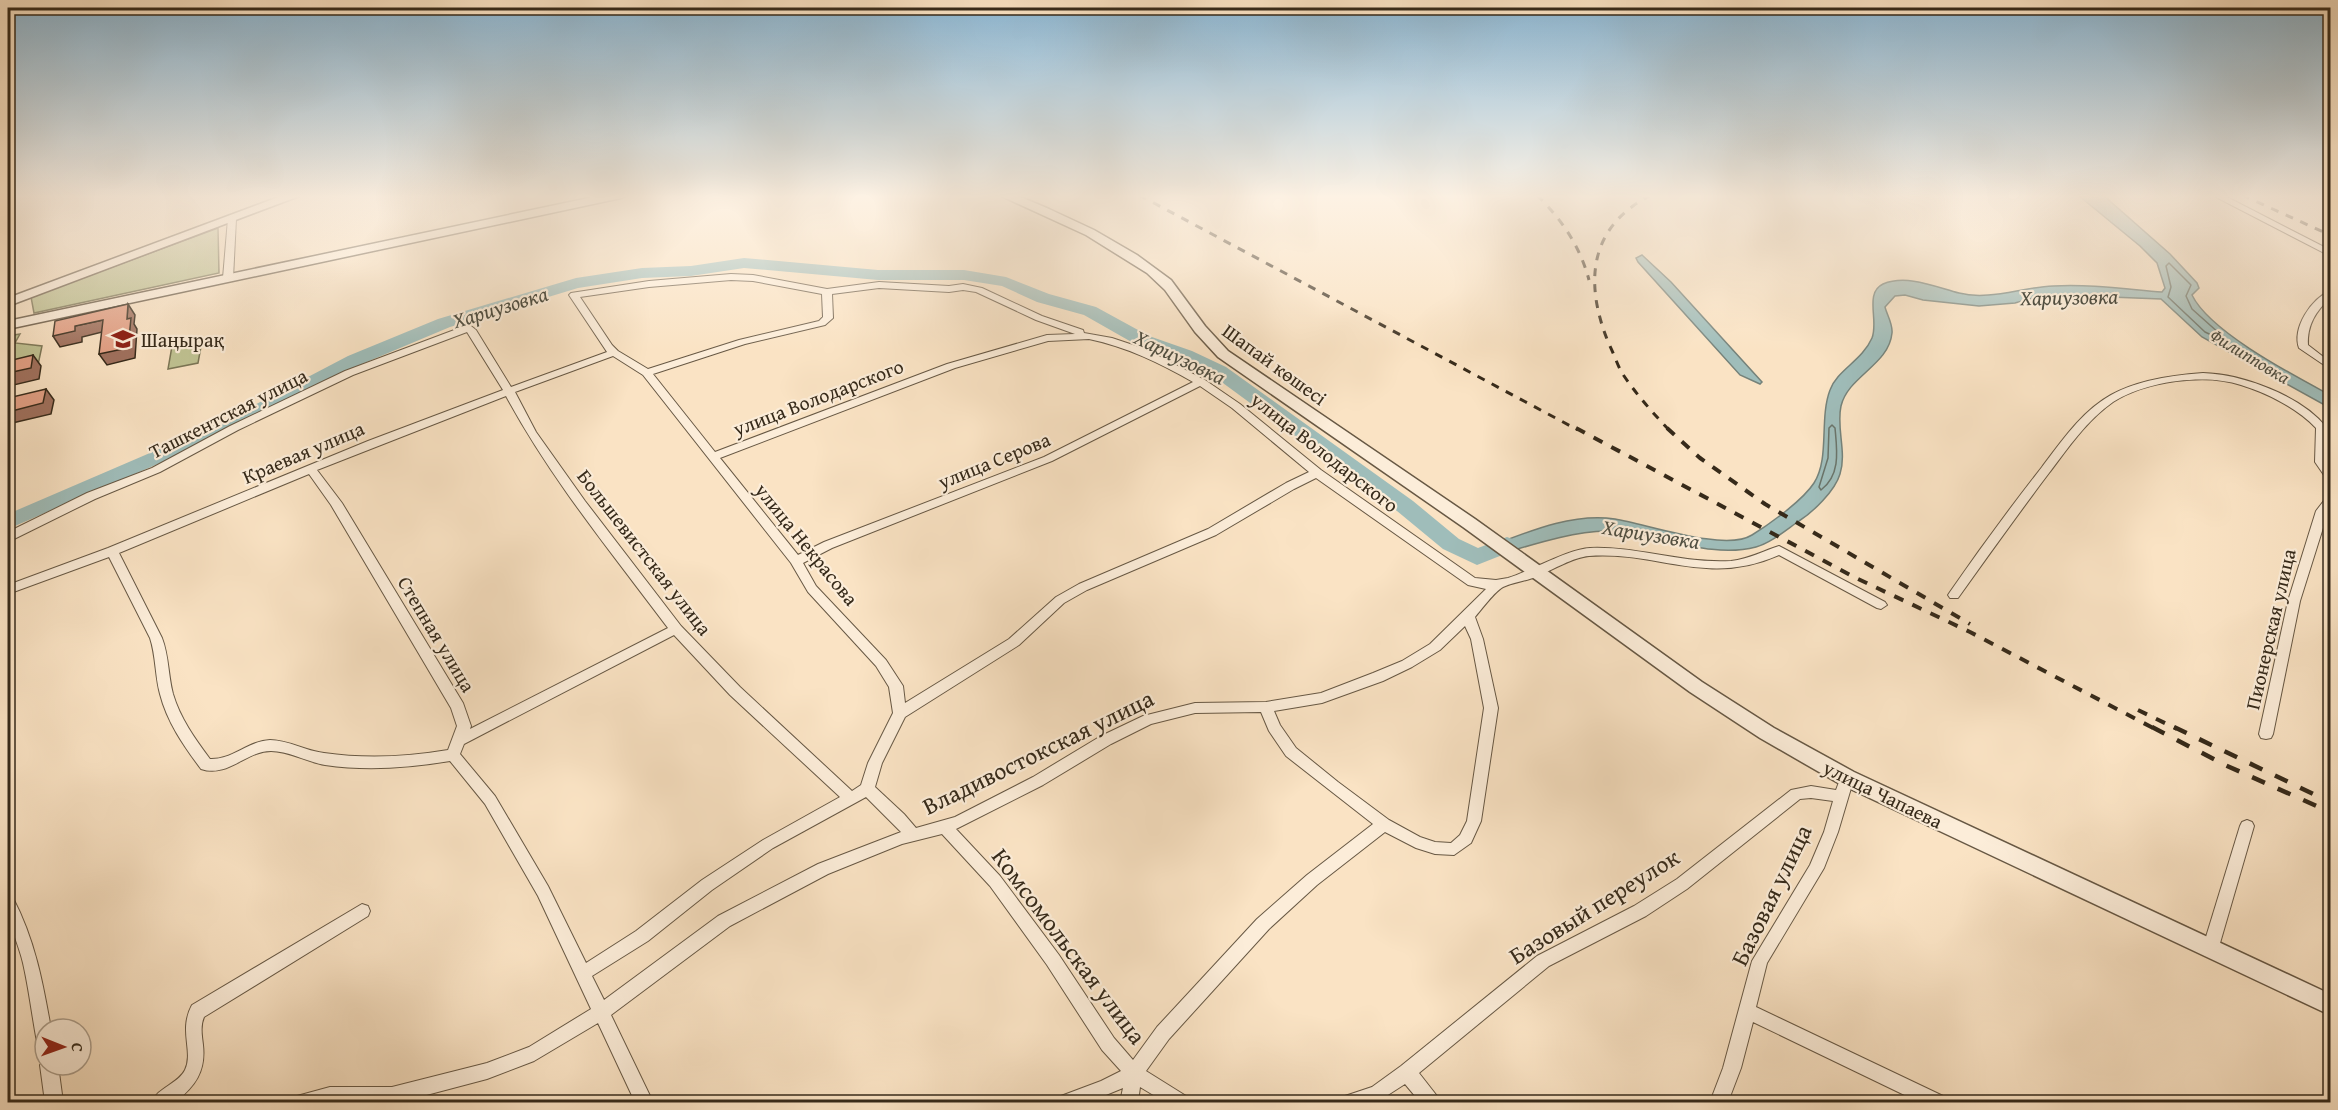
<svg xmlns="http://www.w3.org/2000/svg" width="2338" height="1110" font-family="'Gentium Book Plus',serif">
  <rect width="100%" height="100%" fill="#fae3c4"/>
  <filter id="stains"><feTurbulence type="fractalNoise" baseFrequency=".00333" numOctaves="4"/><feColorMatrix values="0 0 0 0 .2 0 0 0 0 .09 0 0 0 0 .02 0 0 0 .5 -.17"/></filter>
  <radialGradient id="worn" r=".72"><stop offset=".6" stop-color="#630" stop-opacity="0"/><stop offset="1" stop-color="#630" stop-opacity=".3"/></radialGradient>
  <g fill="#c0c393" stroke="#7b7656" stroke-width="1.5">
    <polygon points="218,228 219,273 34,313 31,297"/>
    <polygon points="20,334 15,343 42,346 38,365 8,372 8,336"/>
    <polygon points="199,340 202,341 198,363 168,369 172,346"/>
  </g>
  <g fill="#9fbdba" stroke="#75827a" stroke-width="1.5">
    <path d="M2078,195h25l67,59 27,29 2,5 -7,7c18,37 101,80 138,100v13l-128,-71 -41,-38 -102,-4 -19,1 -25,7 -36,3 -56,-6 -18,-5 -10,1 -10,11c2,8 8,17 7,26 -3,32 -44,43 -51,73 -5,22 6,46 -1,68 -5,17 -27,38 -41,47 -13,9 -28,22 -43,26 -50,13 -99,-16 -149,-16 -42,1 -83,17 -124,28l-8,-7c44,-16 92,-40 140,-33 32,5 110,33 137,16 18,-11 51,-35 62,-52 16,-25 5,-64 16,-93 7,-20 32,-29 42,-52 7,-17 -8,-45 11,-54 24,-10 53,3 76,9 30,8 63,-6 94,-7 37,-2 72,3 109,6l3,-4 -8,-25 -17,-17z"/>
    <polygon points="1642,255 1671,282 1762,382 1760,384 1740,375 1638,262 1636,258"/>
  </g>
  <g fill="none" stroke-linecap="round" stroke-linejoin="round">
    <g stroke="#6a746a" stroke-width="1.5">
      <polygon points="2169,263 2191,285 2186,296 2192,309 2220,334 2220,339 2205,332 2168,297 2171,287 2166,266"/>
      <path d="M1832,425l3,3c2,22 6,47 -14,62l-2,-3 9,-29 1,-30z"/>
    </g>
    <polygon fill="#9fbdba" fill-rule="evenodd" points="744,258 878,270 964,270 1006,277 1049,294 1096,307 1149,336 1192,351 1226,367 1413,501 1459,539 1478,548 1507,537 1515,540 1518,545 1515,550 1477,565 1443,549 1397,511 1212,375 1178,359 1135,344 1084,315 1037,302 1002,286 964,280 878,280 744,268 691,276 642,278 578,288 450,327 362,364 236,430 8,529 8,514 222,422 348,356 438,319 576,278 642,268 691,266"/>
    <g stroke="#675844" stroke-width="2">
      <g id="minor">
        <polygon points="2212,195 2223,195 2330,250 2330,256"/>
        <polygon points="232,216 236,219 233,278 228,281 223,278 228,219"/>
        <path d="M731,274l22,1 74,14 52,-7 70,4 14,-2 19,4 60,28 41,14 1,3 28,5 33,11 60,31 35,24 81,66 154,108 21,2 12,-2c23,-7 60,-29 82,-30 47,-2 93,16 141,13 18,-2 32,-10 48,-15l106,56 2,3 -6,4 -4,-1 -98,-53c-72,32 -120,-4 -190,1 -15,1 -37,14 -51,20 -11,5 -24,6 -35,11 -8,4 -22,23 -28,30l8,22 15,69 -17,113 -10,22 -17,12 -19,-1 -19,-6 -31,-16 -68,53 -48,44 -100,110 -23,32 40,25 3,6h-24l-25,-15 -2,15h-18l3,-14 -34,14h-31l3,-6 40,-15 20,-10 -19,-21 -55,-85 -57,-79 -48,-52 -40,10 -74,30 -98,52 -119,89 42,87h-18l-37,-79 -64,38 -47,18 -87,23h-106l3,-6 33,-9h62l95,-24 42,-16 62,-38 -53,-113 -53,-92 -35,-43c-41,7 -84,10 -125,4 -18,-3 -36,-14 -54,-14 -25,0 -43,27 -70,18 -17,-23 -34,-47 -41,-75 -5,-18 -4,-38 -10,-56l-41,-81 -101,37v-9l100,-37 260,-107 135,-51 -36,-58 -114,43 -115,55 -78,42 -65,27 -83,41 -4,1v-9l79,-39 65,-25 78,-42 115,-55 120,-45h6l5,4 35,57 96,-35 -38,-57 2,-2 78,-12zM731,280l22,1 69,13 1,23 -4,4 -80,19 -91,29 -30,-18 -6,-6 -32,-48 69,-10zM879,288l70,4 14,-2 13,2 60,28 39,14 -28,1 -100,29 -232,88 -62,-78 92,-30 80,-19 8,-7 -1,-24zM1089,339c38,8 71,24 104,43l-149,75 -220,85 -26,13 -78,-97 235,-90 93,-27zM613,356l30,19 148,188 17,29 68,74 13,21 4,26 -25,50 -7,22 -9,6 -112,-104 -59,-61 -96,-125 -49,-69 -21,-40zM1200,386l32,22 77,64 -23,11 -78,46 -129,55 -23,13 -47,42 -104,64 -2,-17 -17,-26 -70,-74 -13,-23 29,-15 220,-87zM506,396c45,83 105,156 162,232l-198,101 1,-3 -8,-23 -121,-200 -25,-33zM309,474l22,31 120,203 6,18 -9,24c-41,7 -83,9 -124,3 -18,-2 -36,-13 -54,-13 -22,1 -38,20 -60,19 -15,-20 -30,-41 -37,-65 -5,-19 -4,-38 -11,-56l-43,-85zM1316,478l152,107 18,4 -56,55 -28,17 -29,12 -52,20 -55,9 -71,1 -52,13 -42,20 -68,41 -78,40 -39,11 -12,-14 -29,-27 7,-24 23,-46 114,-72 45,-42 23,-13 129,-55 78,-46zM1465,626l6,13 13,69 -17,113 -7,14 -9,8 -16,-1 -15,-5 -31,-17 -51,-38 -42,-34 -16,-23 -6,-14 48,-8 61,-22 29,-14 28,-17zM674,635l56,60 110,102 -77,43 -61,40 -66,51 -50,32 -38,-77 -53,-90 -35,-42 4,-10zM1261,712l8,19 17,25 87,68 -66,51 -50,44 -100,108 -24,33 -19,-22 -55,-83 -59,-79 -44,-47 87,-44 68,-41 40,-20 44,-11zM866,797l35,35 -83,32 -100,52 -114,84 -12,-24 56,-35 64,-51 61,-42z"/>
        <path d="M2330,291v7c-14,13 -23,27 -22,47l22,17v7l-31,-21c-7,-20 12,-49 31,-57z"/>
        <path d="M2203,373c39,1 99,23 123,54l1,35 3,6v10h-4l-11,-16 1,-34c-19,-20 -49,-35 -75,-43 -36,-12 -95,-4 -128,17 -26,18 -45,46 -64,71 -31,41 -61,83 -91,125h-8l-2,-3 2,-3c29,-42 60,-84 92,-125 19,-25 40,-56 69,-72 27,-15 62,-20 92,-22z"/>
        <polygon points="2330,497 2330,508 2328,512 2300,601 2273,734 2271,738 2266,739 2261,738 2259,734 2288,601 2316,511 2326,498"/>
        <polygon points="1847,772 1852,774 1854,778 1838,832 1824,868 1767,963 1756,1007 1943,1096 1946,1102 1919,1102 1753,1022 1741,1068 1728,1102 1710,1102 1723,1068 1752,961 1810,865 1824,832 1833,801 1811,798 1800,799 1687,889 1646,916 1549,966 1419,1073 1437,1096 1440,1102 1420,1102 1405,1084 1377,1102 1342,1102 1345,1096 1372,1087 1401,1066 1537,956 1634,906 1677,879 1791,790 1811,786 1836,790 1842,774"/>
        <polygon points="2247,820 2252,822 2254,826 2218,950 2216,955 2210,957 2204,955 2202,950 2240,826 2242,822"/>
        <path d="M8,896l5,2c22,42 30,85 38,131h-6v21l-6,-2 -2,-6c-5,-26 -8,-53 -14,-79 -5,-22 -18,-44 -15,-67z"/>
        <path d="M362,904l6,2 2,5 -2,5 -164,101c-4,9 -2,19 -1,28 3,26 -8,42 -28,57h-23c5,-14 26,-18 33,-32 9,-19 -7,-39 7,-65z"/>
        <polygon points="45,1058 45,1065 58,1065 63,1102 45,1102 40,1065"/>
      </g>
    </g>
    <g stroke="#675844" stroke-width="3">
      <g id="tertiary">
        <polygon points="284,195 302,195 8,306 8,298"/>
        <polygon points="603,195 627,195 621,198 8,329 8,321"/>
        <polygon points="999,195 1016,195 1049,209 1094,230 1137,255 1171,280 1205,326 1228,351 1475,519 1702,682 1774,728 1854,772 2330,994 2330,1015 1840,784 1760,738 1690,692 1463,527 1218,357 1195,332 1165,290 1147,273 1086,235"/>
      </g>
    </g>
    <use href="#minor" fill="#fcedd9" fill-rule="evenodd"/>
    <use href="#tertiary" fill="#fcedd9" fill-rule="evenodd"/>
    <g stroke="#362a1a" stroke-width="3" stroke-dasharray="8 8" stroke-linecap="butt">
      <polyline points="1139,195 1578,430"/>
      <path d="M1537,195c25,25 43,51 52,85"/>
      <path d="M1651,195c-63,32 -67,89 -42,149 5,10 8,20 13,29 14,21 30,39 47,57"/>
      <polyline points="2242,195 2330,235"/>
    </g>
    <g stroke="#362a1a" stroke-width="4" stroke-dasharray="10 10" stroke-linecap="butt">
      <polyline points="1576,428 1854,577 1970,632 2155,729"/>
      <polyline points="1667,428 1700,458 1765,504 1970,624"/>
      <polyline points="2138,710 2177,729"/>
    </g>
    <g stroke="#362a1a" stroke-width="4.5" stroke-dasharray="14 14" stroke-linecap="butt">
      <polyline points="2152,727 2225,765 2330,812"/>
      <polyline points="2174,727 2330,802"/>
    </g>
  </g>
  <g fill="#a0715e" stroke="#362a1a" stroke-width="1.5">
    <polygon points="128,304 135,315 134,324 137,329 135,358 107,365 99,354 127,319"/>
    <polygon points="103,320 110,330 82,337 82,342 60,347 53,336 75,326"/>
    <polygon points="33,355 41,366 39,379 9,386 8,391 8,373"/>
    <polygon points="46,389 54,400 51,414 8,424 8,412"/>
  </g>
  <g fill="#e4a186" stroke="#362a1a" stroke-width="1.5">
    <polygon points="128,304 127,319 131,318 128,348 99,354 103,320 75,326 75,331 53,336 55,321"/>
    <polygon points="33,355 31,368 8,373 8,361"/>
    <polygon points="46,389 43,403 8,412 8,398"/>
  </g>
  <linearGradient id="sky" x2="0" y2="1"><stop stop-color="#8bb8d6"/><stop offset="0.56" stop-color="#fdf2e4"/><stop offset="1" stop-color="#fdf2e4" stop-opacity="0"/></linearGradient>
  <rect width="2338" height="351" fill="url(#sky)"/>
  <defs>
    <g id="school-bare" transform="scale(1.8)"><path d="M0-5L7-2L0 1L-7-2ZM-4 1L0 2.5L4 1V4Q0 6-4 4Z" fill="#8f2418" stroke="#fcedd9" stroke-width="2.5" paint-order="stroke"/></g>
  </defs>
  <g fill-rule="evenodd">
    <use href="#school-bare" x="123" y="339"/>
  </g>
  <g text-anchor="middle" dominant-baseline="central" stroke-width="4.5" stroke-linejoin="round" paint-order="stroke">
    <g font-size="18" font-style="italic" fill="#504f42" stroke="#fcedd9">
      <text transform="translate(2250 356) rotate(31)">Филипповка</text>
    </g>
    <g font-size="20" fill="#362a1a" stroke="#fcedd9" text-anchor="start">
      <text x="141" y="339">Шаңырақ</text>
    </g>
    <g font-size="20" fill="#362a1a" stroke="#fcedd9">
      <text transform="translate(1275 364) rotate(36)">Шапай көшесі</text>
      <text transform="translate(818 397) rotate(-21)">улица Володарского</text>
      <text transform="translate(228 413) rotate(-27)">Ташкентская улица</text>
      <text transform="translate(303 452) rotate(-23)">Краевая улица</text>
      <text transform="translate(1325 452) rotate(38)">улица Володарского</text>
      <text transform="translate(994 460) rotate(-22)">улица Серова</text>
      <text transform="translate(807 544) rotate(51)">улица Некрасова</text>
      <text transform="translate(645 552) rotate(52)">Большевистская улица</text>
      <text transform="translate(2270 629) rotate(-77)">Пионерская улица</text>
      <text transform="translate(437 634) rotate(59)">Степная улица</text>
      <text transform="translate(1883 794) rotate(26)">улица Чапаева</text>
    </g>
    <g font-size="21" font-style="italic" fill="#504f42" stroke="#fcedd9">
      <text transform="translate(2069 297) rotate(-1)">Хариузовка</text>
      <text transform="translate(500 307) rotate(-17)">Хариузовка</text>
      <text transform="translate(1180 357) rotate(26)">Хариузовка</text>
      <text transform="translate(1651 534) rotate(9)">Хариузовка</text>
    </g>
    <g font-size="24" fill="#362a1a" stroke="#fcedd9">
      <text transform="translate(1038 752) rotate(-26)">Владивостокская улица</text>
      <text transform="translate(1771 895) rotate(-64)">Базовая улица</text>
      <text transform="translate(1594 906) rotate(-32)">Базовый переулок</text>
      <text transform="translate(1069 946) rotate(53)">Комсомольская улица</text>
    </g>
  </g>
  <rect width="2338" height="1110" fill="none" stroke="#fae3c4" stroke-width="30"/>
  <rect x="9" y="9" width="2320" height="1092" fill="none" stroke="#362a1a" stroke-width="3"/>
  <rect x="15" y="15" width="2308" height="1080" fill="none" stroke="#362a1a" stroke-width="1.5"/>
  <g transform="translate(63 1047) rotate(91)"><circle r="28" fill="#fcedd9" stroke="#ad9f8d" stroke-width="1.5"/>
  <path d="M0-4.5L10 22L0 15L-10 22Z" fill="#8f2418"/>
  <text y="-9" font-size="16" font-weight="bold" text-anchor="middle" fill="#362a1a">С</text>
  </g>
  <rect width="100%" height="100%" filter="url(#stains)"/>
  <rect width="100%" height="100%" fill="url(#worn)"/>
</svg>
